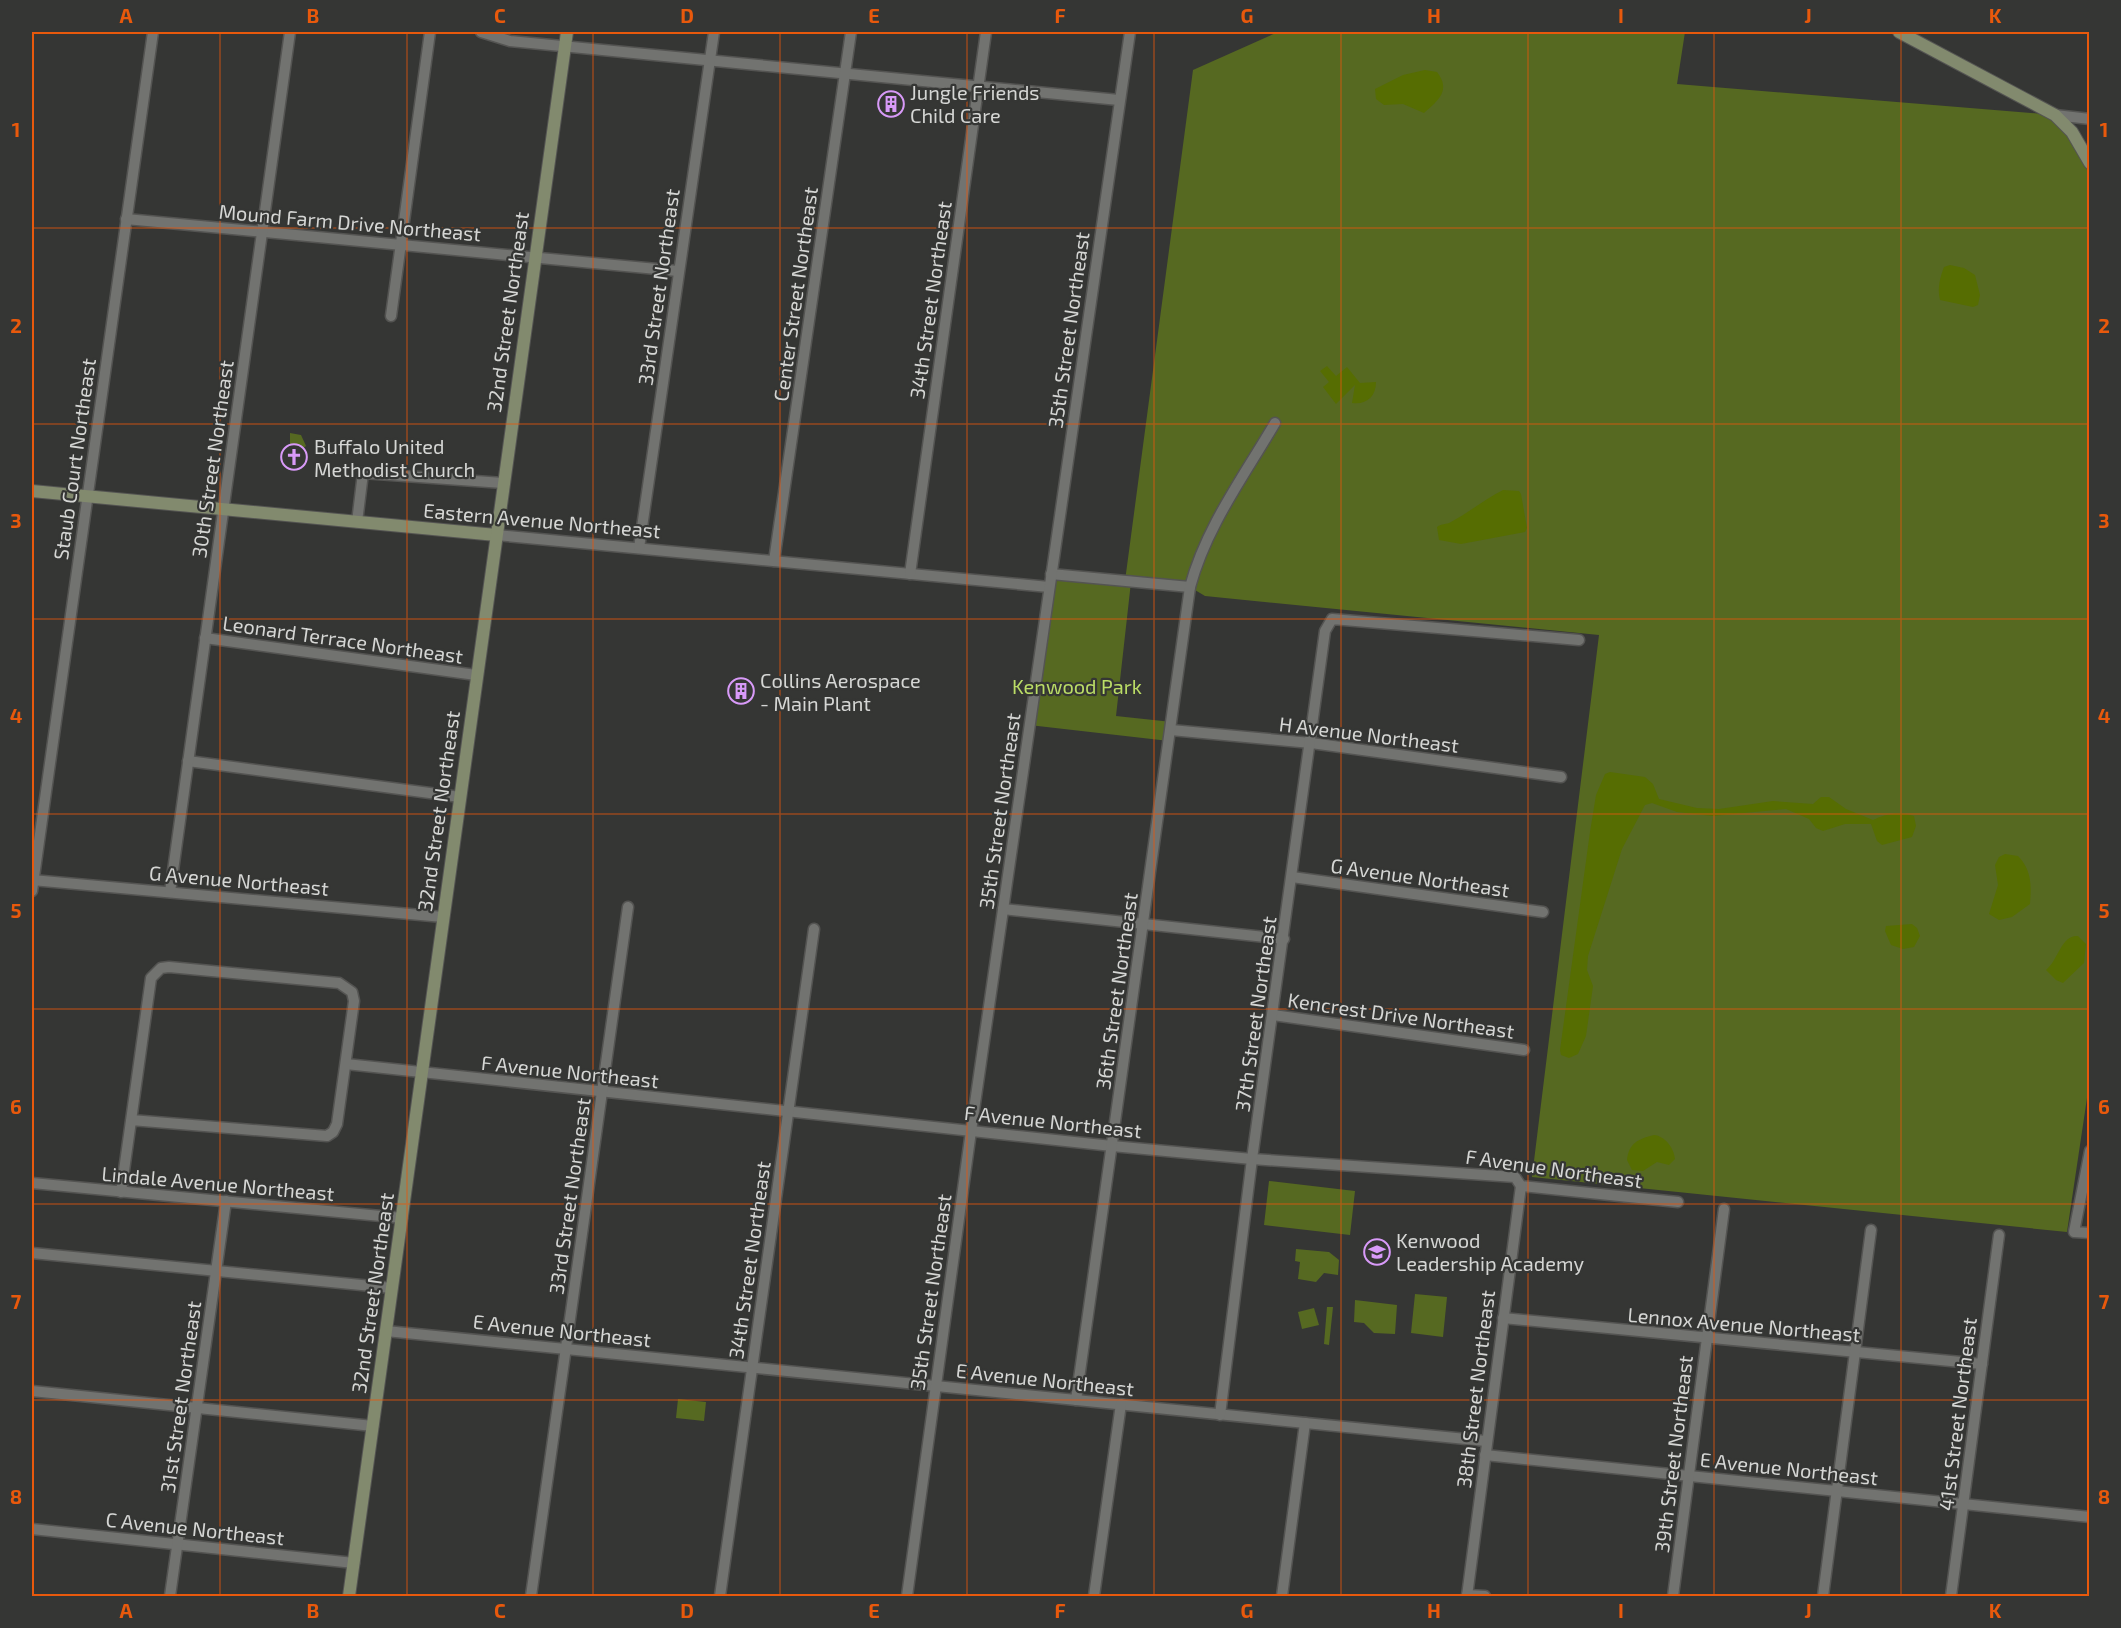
<svg xmlns="http://www.w3.org/2000/svg" width="2121" height="1628" font-family="'Exo 2',sans-serif">
  <rect width="100%" height="100%" fill="#353634"/>
  <g fill="#566921">
    <polygon points="1278,32 1685,32 1677,84 2055,115 2090,163 2090,1078 2067,1232 1532,1177 1599,635 1205,596 1190,587 1131,582 1116,716 1172,722 1169,741 1029,725 1051,574 1125,581 1193,70"/>
    <polygon points="290,433 301,435 306,446 298,452 290,449"/>
    <polygon points="1269,1181 1355,1191 1350,1235 1264,1225"/>
    <polygon points="1296,1249 1329,1252 1339,1260 1338,1275 1324,1273 1316,1282 1298,1279 1300,1262 1295,1261"/>
    <polygon points="1415,1294 1447,1297 1443,1337 1411,1333"/>
    <polygon points="1355,1300 1397,1305 1395,1334 1374,1333 1364,1323 1354,1322"/>
    <polygon points="1327,1307 1333,1307 1329,1345 1324,1344"/>
    <polygon points="1314,1308 1319,1325 1302,1329 1298,1312"/>
    <polygon points="678,1399 706,1402 704,1421 676,1418"/>
  </g>
  <g fill="#566d02">
    <path d="M1425,70l12,2c14,18 2,28 -13,41l-21,-9 -19,1 -8,-6 -1,-10 28,-14z"/>
    <path d="M1950,265l14,3 11,7 5,20 -2,10 -5,2 -33,-7c-3,-12 0,-22 4,-33z"/>
    <path d="M1327,366l9,10 11,-9 13,16 16,-1c0,15 -10,23 -24,21l3,-18 -19,19 -13,-17 6,-5 -9,-11z"/>
    <path d="M1503,490l16,1 2,3 6,34 -2,4 -64,12 -22,-4 -2,-13c5,-4 9,-2 14,-5 17,-9 34,-23 52,-32z"/>
    <path d="M1610,772l35,5 8,7 6,15 38,9 22,1 54,-8 40,3 8,-7h8l17,12 27,11c12,-6 27,-9 41,-4l2,10 -4,11 -30,8 -5,-4 -6,-17h-26l-22,7 -7,-3 -7,-9 -23,-10 -73,7 -36,-4 -25,-9 -7,2 -23,44 -34,107 -1,14 6,16 -7,50 -8,18 -9,4 -8,-3 -1,-5 30,-218 6,-37 9,-21z"/>
    <path d="M2005,854l13,2c13,13 14,29 12,48l-18,13 -13,3 -10,-6 9,-29 -3,-20 4,-8z"/>
    <polygon points="1912,924 1917,928 1920,936 1914,947 1903,949 1891,945 1885,931 1886,926"/>
    <path d="M2078,936l8,8 -2,19 -21,20 -7,-3 -10,-10c13,-11 15,-35 32,-34z"/>
    <path d="M1654,1135c11,1 20,13 21,24l-6,6 -12,-3 -14,9 -11,-1 -5,-10c2,-17 11,-21 27,-25z"/>
  </g>
  <g fill="none" stroke-linecap="round" stroke-linejoin="round">
    <g stroke="#545452" stroke-width="13">
      <g id="street">
        <polyline points="481,32 510,41 1119,100"/>
        <polyline points="2055,115 2090,119"/>
        <polyline points="126,219 678,271"/>
        <polyline points="391,316 430,32"/>
        <polyline points="357,522 363,473 503,483"/>
        <polyline points="496,535 1049,587"/>
        <polyline points="639,548 714,32"/>
        <polyline points="774,561 851,32"/>
        <polyline points="910,574 986,32"/>
        <polyline points="1051,574 1190,587"/>
        <polyline points="205,638 476,675"/>
        <polyline points="1171,730 1311,743 1561,777"/>
        <polyline points="188,761 460,797"/>
        <polyline points="1292,877 1543,912"/>
        <polyline points="32,880 443,917"/>
        <polyline points="32,891 153,32"/>
        <polyline points="170,892 290,32"/>
        <polyline points="1003,909 1284,939"/>
        <polyline points="1273,1015 1524,1050"/>
        <polyline points="346,1064 1112,1146 1252,1159 1515,1177 1521,1186 1678,1202"/>
        <polyline points="2090,1151 2074,1232 2090,1233"/>
        <polyline points="32,1183 402,1218"/>
        <polyline points="121,1192 151,978 161,968 169,967 339,983 352,992 354,1001 337,1124 333,1132 327,1136 131,1120"/>
        <polyline points="32,1253 392,1288"/>
        <polyline points="1503,1318 1982,1364"/>
        <polyline points="386,1331 1486,1441"/>
        <polyline points="32,1391 373,1426"/>
        <path d="M1076,1400l114,-813c16,-60 54,-111 85,-164"/>
        <polyline points="1220,1415 1252,1159 1325,631 1332,619 1579,640"/>
        <polyline points="1485,1455 2090,1517"/>
        <polyline points="32,1529 354,1563"/>
        <polyline points="1467,1595 1485,1596"/>
        <polyline points="170,1596 226,1201"/>
        <polyline points="531,1596 628,907"/>
        <polyline points="720,1596 814,929"/>
        <polyline points="907,1596 971,1131 1130,32"/>
        <polyline points="1094,1596 1121,1404"/>
        <polyline points="1282,1596 1305,1423"/>
        <polyline points="1467,1596 1521,1186"/>
        <polyline points="1673,1596 1724,1209"/>
        <polyline points="1823,1596 1871,1230"/>
        <polyline points="1951,1596 1999,1235"/>
      </g>
    </g>
    <g stroke="#545452" stroke-width="14">
      <g id="secondary">
        <polyline points="1899,32 2055,115 2072,132 2090,163"/>
        <polyline points="32,491 496,535"/>
        <polyline points="349,1596 567,32"/>
      </g>
    </g>
    <use href="#street" stroke="#727370" stroke-width="10"/>
    <use href="#secondary" stroke="#828a6e" stroke-width="12"/>
  </g>
  <path fill="none" stroke="#e8590c" stroke-width="1.5" stroke-opacity="0.55" d="M220,32v1564M407,32v1564M593,32v1564M780,32v1564M967,32v1564M1154,32v1564M1341,32v1564M1528,32v1564M1714,32v1564M1901,32v1564M32,228h2058M32,424h2058M32,619h2058M32,814h2058M32,1009h2058M32,1204h2058M32,1400h2058"/>
  <defs>
    <g id="building-ring" transform="scale(1.35)"><circle r="9.5" fill="#353634" stroke="#d89af8" stroke-width="1.5"/><path d="M-4-6H4V6H1V3H-1V6H-4ZM-2.5-4.3h1.7v1.8h-1.7ZM.8-4.3h1.7v1.8H.8ZM-2.5-1h1.7V.8h-1.7ZM.8-1h1.7V.8H.8Z" fill="#d89af8"/></g>
    <g id="church-ring" transform="scale(1.35)"><circle r="9.5" fill="#353634" stroke="#d89af8" stroke-width="1.5"/><path d="M-1.2-6h2.4v3.5h3.3v2.4h-3.3V6h-2.4V-.1h-3.3v-2.4h3.3Z" fill="#d89af8"/></g>
    <g id="school-ring" transform="scale(1.35)"><circle r="9.5" fill="#353634" stroke="#d89af8" stroke-width="1.5"/><path d="M0-5L7-2L0 1L-7-2ZM-4 1L0 2.5L4 1V4Q0 6-4 4Z" fill="#d89af8"/></g>
  </defs>
  <g fill-rule="evenodd">
    <use href="#building-ring" x="891" y="104"/>
    <use href="#church-ring" x="294" y="457"/>
    <use href="#building-ring" x="741" y="691"/>
    <use href="#school-ring" x="1377" y="1252"/>
  </g>
  <g text-anchor="middle" dominant-baseline="central" stroke-width="4.5" stroke-linejoin="round" paint-order="stroke">
    <g font-size="20" fill="#d5d6d4" stroke="#353634" text-anchor="start">
      <text x="910" y="92">Jungle Friends<tspan x="910" dy="23">Child Care</tspan></text>
      <text x="314" y="446">Buffalo United<tspan x="314" dy="23">Methodist Church</tspan></text>
      <text x="760" y="680">Collins Aerospace<tspan x="760" dy="23">- Main Plant</tspan></text>
      <text x="1396" y="1240">Kenwood<tspan x="1396" dy="23">Leadership Academy</tspan></text>
    </g>
    <g font-size="20" fill="#d5d6d4" stroke="#353634">
      <text transform="translate(350 222) rotate(5)">Mound Farm Drive Northeast</text>
      <text transform="translate(658 287) rotate(-82)">33rd Street Northeast</text>
      <text transform="translate(795 294) rotate(-82)">Center Street Northeast</text>
      <text transform="translate(930 300) rotate(-82)">34th Street Northeast</text>
      <text transform="translate(507 312) rotate(-82)">32nd Street Northeast</text>
      <text transform="translate(1068 330) rotate(-82)">35th Street Northeast</text>
      <text transform="translate(74 459) rotate(-82)">Staub Court Northeast</text>
      <text transform="translate(212 459) rotate(-82)">30th Street Northeast</text>
      <text transform="translate(542 520) rotate(5)">Eastern Avenue Northeast</text>
      <text transform="translate(343 639) rotate(8)">Leonard Terrace Northeast</text>
      <text transform="translate(1369 734) rotate(7)">H Avenue Northeast</text>
      <text transform="translate(438 811) rotate(-82)">32nd Street Northeast</text>
      <text transform="translate(999 811) rotate(-82)">35th Street Northeast</text>
      <text transform="translate(1420 877) rotate(8)">G Avenue Northeast</text>
      <text transform="translate(239 880) rotate(5)">G Avenue Northeast</text>
      <text transform="translate(1116 991) rotate(-82)">36th Street Northeast</text>
      <text transform="translate(1255 1014) rotate(-82)">37th Street Northeast</text>
      <text transform="translate(1401 1015) rotate(8)">Kencrest Drive Northeast</text>
      <text transform="translate(570 1071) rotate(6)">F Avenue Northeast</text>
      <text transform="translate(1053 1121) rotate(6)">F Avenue Northeast</text>
      <text transform="translate(1554 1168) rotate(8)">F Avenue Northeast</text>
      <text transform="translate(218 1183) rotate(5)">Lindale Avenue Northeast</text>
      <text transform="translate(569 1196) rotate(-82)">33rd Street Northeast</text>
      <text transform="translate(749 1260) rotate(-82)">34th Street Northeast</text>
      <text transform="translate(930 1292) rotate(-82)">35th Street Northeast</text>
      <text transform="translate(372 1293) rotate(-82)">32nd Street Northeast</text>
      <text transform="translate(1744 1324) rotate(5)">Lennox Avenue Northeast</text>
      <text transform="translate(562 1330) rotate(6)">E Avenue Northeast</text>
      <text transform="translate(1045 1379) rotate(6)">E Avenue Northeast</text>
      <text transform="translate(1475 1389) rotate(-83)">38th Street Northeast</text>
      <text transform="translate(180 1397) rotate(-82)">31st Street Northeast</text>
      <text transform="translate(1957 1414) rotate(-83)">41st Street Northeast</text>
      <text transform="translate(1673 1454) rotate(-83)">39th Street Northeast</text>
      <text transform="translate(1789 1468) rotate(6)">E Avenue Northeast</text>
      <text transform="translate(195 1528) rotate(6)">C Avenue Northeast</text>
    </g>
    <g font-size="20" fill="#bd6" stroke="#353634">
      <text x="1077" y="686">Kenwood Park</text>
    </g>
  </g>
  <rect width="2121" height="1628" fill="none" stroke="#353634" stroke-width="66"/>
  <rect x="33" y="33" width="2055" height="1562" fill="none" stroke="#e8590c" stroke-width="2"/>
  <g font-size="20" text-anchor="middle" font-weight="bold" fill="#e8590c">
    <text x="126" y="23">A</text>
    <text x="313" y="23">B</text>
    <text x="500" y="23">C</text>
    <text x="687" y="23">D</text>
    <text x="874" y="23">E</text>
    <text x="1060" y="23">F</text>
    <text x="1247" y="23">G</text>
    <text x="1434" y="23">H</text>
    <text x="1621" y="23">I</text>
    <text x="1808" y="23">J</text>
    <text x="1995" y="23">K</text>
    <text x="16" y="137">1</text>
    <text x="2104" y="137">1</text>
    <text x="16" y="333">2</text>
    <text x="2104" y="333">2</text>
    <text x="16" y="528">3</text>
    <text x="2104" y="528">3</text>
    <text x="16" y="723">4</text>
    <text x="2104" y="723">4</text>
    <text x="16" y="918">5</text>
    <text x="2104" y="918">5</text>
    <text x="16" y="1114">6</text>
    <text x="2104" y="1114">6</text>
    <text x="16" y="1309">7</text>
    <text x="2104" y="1309">7</text>
    <text x="16" y="1504">8</text>
    <text x="2104" y="1504">8</text>
    <text x="126" y="1618">A</text>
    <text x="313" y="1618">B</text>
    <text x="500" y="1618">C</text>
    <text x="687" y="1618">D</text>
    <text x="874" y="1618">E</text>
    <text x="1060" y="1618">F</text>
    <text x="1247" y="1618">G</text>
    <text x="1434" y="1618">H</text>
    <text x="1621" y="1618">I</text>
    <text x="1808" y="1618">J</text>
    <text x="1995" y="1618">K</text>
  </g>
</svg>
